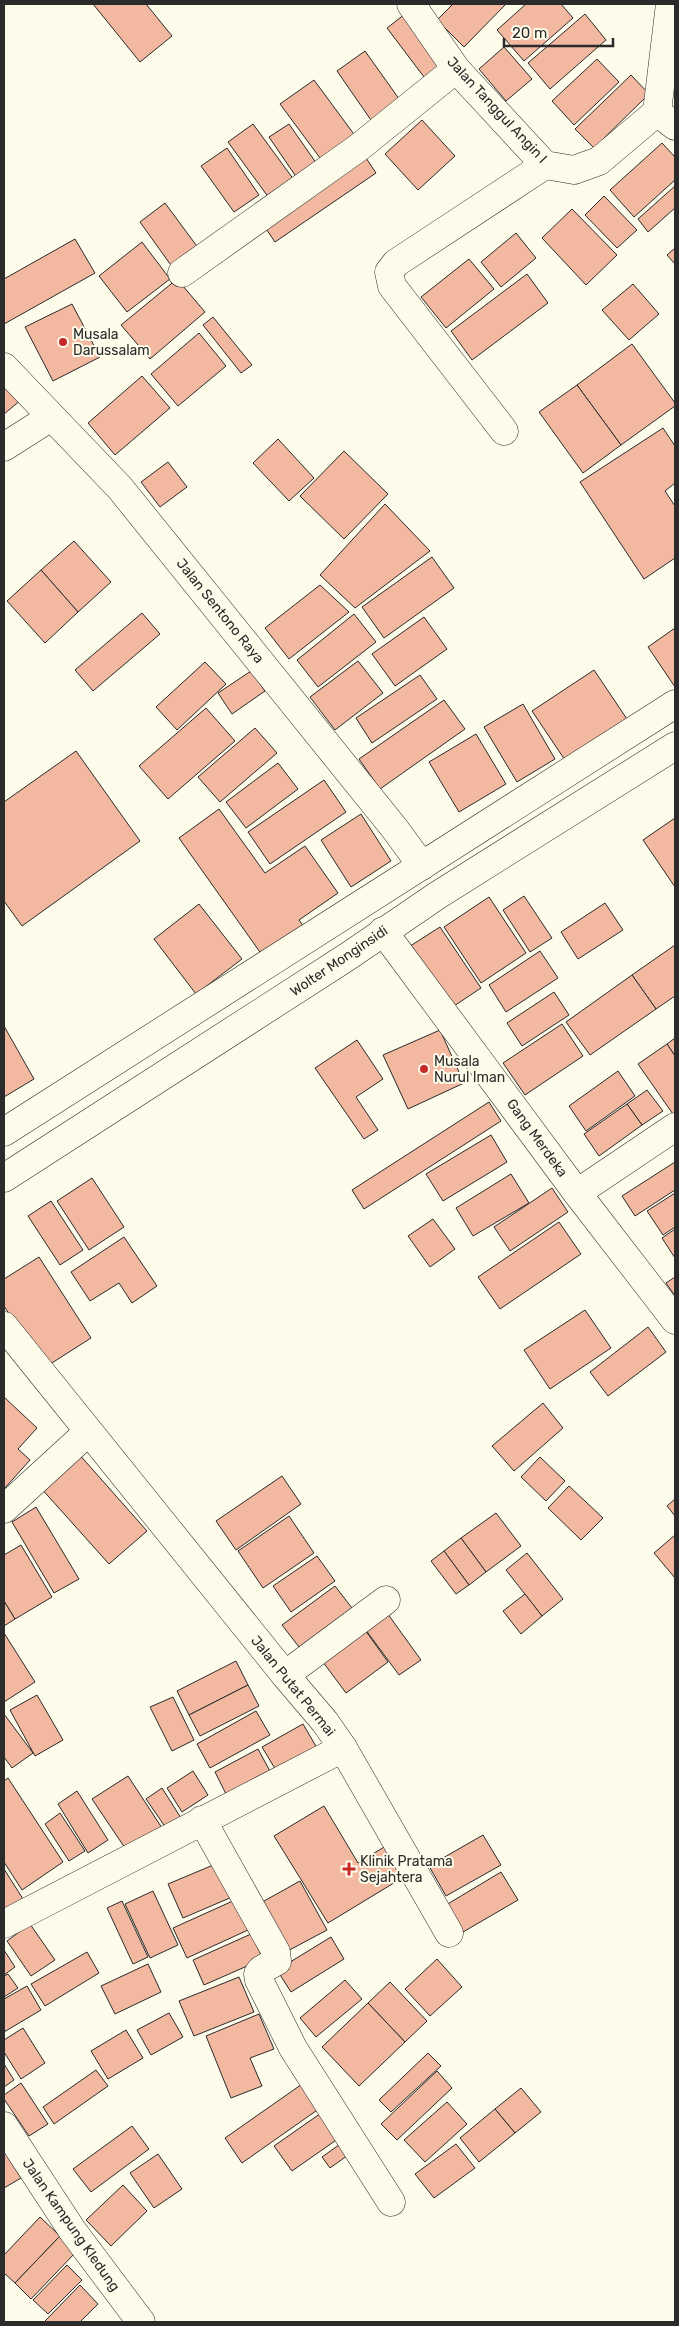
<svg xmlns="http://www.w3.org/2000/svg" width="679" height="2326" font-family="Rubik,sans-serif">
  <rect width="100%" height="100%" fill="#fdfbea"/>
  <g fill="#f2b8a0" stroke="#2b2b2b">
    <polygon points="93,4 146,4 172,36 140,62"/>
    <polygon points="453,4 506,4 464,47 437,20"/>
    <polygon points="526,4 561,4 573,18 524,61 497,30"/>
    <polygon points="405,14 443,63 424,77 387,28"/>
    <polygon points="585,14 606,40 550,89 528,63"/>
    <polygon points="504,47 532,79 506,101 479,69"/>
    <polygon points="365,51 402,103 373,123 337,71"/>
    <polygon points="597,59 619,82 574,125 552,101"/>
    <polygon points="631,75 649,94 594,148 575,129"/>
    <polygon points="314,80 359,141 326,166 280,104"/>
    <polygon points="422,120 455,156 418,190 385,154"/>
    <polygon points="253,124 297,184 272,202 228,142"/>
    <polygon points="289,124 319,167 299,181 269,137"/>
    <polygon points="662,143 675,157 675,180 634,217 610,190"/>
    <polygon points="227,148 259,195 234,212 201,166"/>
    <polygon points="362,152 376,173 275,242 260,220"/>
    <polygon points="675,186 675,208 648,232 638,219"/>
    <polygon points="604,196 637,230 617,248 585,215"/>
    <polygon points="165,203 199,249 173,268 140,222"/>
    <polygon points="572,209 617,255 586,285 542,238"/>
    <polygon points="516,233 536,258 501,287 481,262"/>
    <polygon points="75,239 95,273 4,324 4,279"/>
    <polygon points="142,242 170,279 127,312 99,276"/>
    <polygon points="675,248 675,264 667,255"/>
    <polygon points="469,259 494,289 446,328 421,297"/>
    <polygon points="527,274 548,303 472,360 451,331"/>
    <polygon points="177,279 205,312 150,359 121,325"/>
    <polygon points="633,284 659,314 629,340 602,310"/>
    <polygon points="72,304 100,357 53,381 25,327"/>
    <polygon points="213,317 252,365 241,373 203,325"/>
    <polygon points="199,333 226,366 178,406 151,374"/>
    <polygon points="632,344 675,403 675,406 621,445 577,385"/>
    <polygon points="142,376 170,408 115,455 88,423"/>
    <polygon points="4,383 21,400 4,414"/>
    <polygon points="577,385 621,445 583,473 539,412"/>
    <polygon points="663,428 675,446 675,483 665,491 675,506 675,558 644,579 580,482"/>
    <polygon points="278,439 314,478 289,501 253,463"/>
    <polygon points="344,451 388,494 344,539 300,496"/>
    <polygon points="168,462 187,487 160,507 141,482"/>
    <polygon points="385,504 430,551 355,608 320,575"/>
    <polygon points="74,541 111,582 78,612 41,570"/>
    <polygon points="432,557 454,588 384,638 362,607"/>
    <polygon points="41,570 78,612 45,643 7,601"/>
    <polygon points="320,585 349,612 289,659 265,628"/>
    <polygon points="142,613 160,634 93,691 75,670"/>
    <polygon points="354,614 376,642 318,687 297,660"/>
    <polygon points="424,617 447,649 395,686 372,654"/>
    <polygon points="675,628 675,687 648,647"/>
    <polygon points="358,661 383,693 335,730 310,697"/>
    <polygon points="205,662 226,684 177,730 156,707"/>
    <polygon points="594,670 631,725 569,766 532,711"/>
    <polygon points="251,671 265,691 232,714 218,693"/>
    <polygon points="420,675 437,699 372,743 356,718"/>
    <polygon points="444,700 465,729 380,789 359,759"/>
    <polygon points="523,704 555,759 517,782 484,727"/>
    <polygon points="206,708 235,741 168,799 139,766"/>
    <polygon points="255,728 277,753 220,802 198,777"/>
    <polygon points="476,734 506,784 459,812 429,762"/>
    <polygon points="76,751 140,841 22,926 4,901 4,802"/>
    <polygon points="278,763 298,789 246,828 226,802"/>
    <polygon points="324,780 346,812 270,864 248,832"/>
    <polygon points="219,809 265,873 305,846 338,893 299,920 308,932 267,962 179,838"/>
    <polygon points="361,814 391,861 351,887 321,840"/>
    <polygon points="675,818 675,887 643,840"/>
    <polygon points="524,896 552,938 530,952 503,910"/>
    <polygon points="489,897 526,953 481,983 444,927"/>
    <polygon points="605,903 623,930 578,959 561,932"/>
    <polygon points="199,904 242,959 196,994 154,939"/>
    <polygon points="440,927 481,988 448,1010 407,948"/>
    <polygon points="675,945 675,996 656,1009 632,975"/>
    <polygon points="540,951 558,978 506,1012 489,985"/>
    <polygon points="632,975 656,1009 590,1055 566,1022"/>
    <polygon points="554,992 569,1015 522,1046 507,1023"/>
    <polygon points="562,1024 583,1056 525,1095 503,1063"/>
    <polygon points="4,1026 34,1079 4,1097"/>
    <polygon points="440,1030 464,1083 408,1109 383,1055"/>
    <polygon points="675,1038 675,1056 667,1044"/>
    <polygon points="357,1040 383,1079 356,1097 378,1130 364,1139 315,1068"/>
    <polygon points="667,1044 675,1056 675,1117 638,1064"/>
    <polygon points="618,1071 635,1096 586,1131 569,1106"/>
    <polygon points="647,1090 663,1111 642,1125 627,1104"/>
    <polygon points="489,1102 501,1121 364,1209 352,1190"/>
    <polygon points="627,1104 642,1125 599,1156 584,1134"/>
    <polygon points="491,1135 507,1162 443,1201 426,1174"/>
    <polygon points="675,1162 675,1190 635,1216 622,1196"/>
    <polygon points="511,1174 529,1203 473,1236 456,1208"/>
    <polygon points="92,1178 124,1227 89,1250 57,1201"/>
    <polygon points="552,1188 568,1212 510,1251 494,1227"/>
    <polygon points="675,1193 675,1227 663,1235 647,1211"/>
    <polygon points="51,1201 83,1250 60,1265 28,1216"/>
    <polygon points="433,1219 455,1249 430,1267 408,1236"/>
    <polygon points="559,1222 581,1254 500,1309 478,1277"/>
    <polygon points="675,1229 675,1258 662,1238"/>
    <polygon points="124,1237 157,1286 132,1303 119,1283 90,1301 71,1272"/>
    <polygon points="39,1257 91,1338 44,1368 4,1306 4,1279"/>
    <polygon points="675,1277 675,1296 666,1283"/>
    <polygon points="585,1310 611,1348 550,1389 524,1350"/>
    <polygon points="648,1327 666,1352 608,1396 590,1372"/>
    <polygon points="4,1397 37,1428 18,1449 30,1460 4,1489"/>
    <polygon points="543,1403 563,1428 514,1471 492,1446"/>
    <polygon points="78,1453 147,1531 109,1564 40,1487"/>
    <polygon points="540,1457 565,1481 546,1501 521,1477"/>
    <polygon points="282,1476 301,1504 236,1550 216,1521"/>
    <polygon points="569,1486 603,1518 581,1540 548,1508"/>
    <polygon points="675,1499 675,1516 667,1506"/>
    <polygon points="36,1507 79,1579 54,1593 12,1522"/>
    <polygon points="496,1513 521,1546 486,1572 461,1538"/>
    <polygon points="289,1516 314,1553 263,1588 238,1551"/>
    <polygon points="675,1535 675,1578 654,1553"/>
    <polygon points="461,1538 486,1572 469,1585 444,1551"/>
    <polygon points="21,1545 52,1597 15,1619 4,1601 4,1555"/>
    <polygon points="444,1551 469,1585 456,1594 431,1561"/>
    <polygon points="527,1553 563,1599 542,1616 506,1570"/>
    <polygon points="317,1556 335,1581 291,1612 273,1586"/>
    <polygon points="335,1586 352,1608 299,1647 282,1625"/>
    <polygon points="525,1594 542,1616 521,1634 503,1611"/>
    <polygon points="4,1601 15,1619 4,1626"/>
    <polygon points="382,1606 421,1660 399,1675 360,1622"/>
    <polygon points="360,1623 388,1662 346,1693 317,1654"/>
    <polygon points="4,1633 35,1682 4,1702"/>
    <polygon points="236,1661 248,1685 189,1715 177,1691"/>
    <polygon points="248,1685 259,1706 200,1736 189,1715"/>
    <polygon points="37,1695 63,1740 35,1756 10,1710"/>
    <polygon points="173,1697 194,1740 172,1751 150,1707"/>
    <polygon points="256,1711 270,1735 210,1768 197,1744"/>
    <polygon points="4,1714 33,1753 12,1768 4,1757"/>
    <polygon points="303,1724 317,1748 277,1772 262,1747"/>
    <polygon points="258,1749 271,1773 227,1796 215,1772"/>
    <polygon points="193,1771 208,1795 182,1812 167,1788"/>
    <polygon points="128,1776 162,1828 127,1851 92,1799"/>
    <polygon points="8,1778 63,1862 22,1890 4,1862 4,1781"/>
    <polygon points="162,1788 181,1818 166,1828 146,1799"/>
    <polygon points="77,1791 108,1840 88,1853 58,1804"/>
    <polygon points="324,1806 358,1863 389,1844 407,1875 328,1923 274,1836"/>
    <polygon points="60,1813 85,1851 69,1861 45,1824"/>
    <polygon points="483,1835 501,1865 446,1896 429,1866"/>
    <polygon points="218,1863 232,1897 183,1918 168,1884"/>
    <polygon points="4,1869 23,1899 4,1912"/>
    <polygon points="501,1872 518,1900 463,1932 446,1905"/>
    <polygon points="300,1881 327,1930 282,1954 255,1906"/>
    <polygon points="153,1891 178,1945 150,1958 125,1904"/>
    <polygon points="235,1900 248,1930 187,1958 173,1928"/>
    <polygon points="122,1901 148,1957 133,1964 107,1908"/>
    <polygon points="30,1924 55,1960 31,1976 7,1941"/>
    <polygon points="251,1934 263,1959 204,1985 193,1960"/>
    <polygon points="331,1937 344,1959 291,1992 277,1970"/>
    <polygon points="4,1950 15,1967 4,1975"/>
    <polygon points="87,1952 99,1973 45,2006 31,1984"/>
    <polygon points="437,1959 462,1987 430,2016 405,1989"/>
    <polygon points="148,1964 161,1992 115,2014 101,1986"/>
    <polygon points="8,1974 18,1988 4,1997 4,1976"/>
    <polygon points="239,1977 254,2012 194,2036 179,2001"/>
    <polygon points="345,1980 362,1999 316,2037 300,2018"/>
    <polygon points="390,1982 427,2021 405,2042 368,2003"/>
    <polygon points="27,1986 41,2010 4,2032 4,1999"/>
    <polygon points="368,2003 405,2042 359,2086 322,2047"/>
    <polygon points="169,2013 183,2037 151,2055 137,2030"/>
    <polygon points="259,2014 274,2049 250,2058 262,2086 231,2098 206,2036"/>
    <polygon points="23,2028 45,2063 21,2079 4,2052 4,2040"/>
    <polygon points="126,2030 143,2058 108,2079 91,2051"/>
    <polygon points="428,2053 441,2066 391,2112 379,2100"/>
    <polygon points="4,2064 14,2080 4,2087"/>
    <polygon points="96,2070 108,2086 54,2124 43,2107"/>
    <polygon points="437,2071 452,2088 397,2140 381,2124"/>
    <polygon points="305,2082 323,2106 242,2163 225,2138"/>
    <polygon points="21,2083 48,2124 29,2136 4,2099 4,2095"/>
    <polygon points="521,2088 541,2112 515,2133 495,2109"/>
    <polygon points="447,2102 467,2124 425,2162 404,2140"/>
    <polygon points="495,2109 515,2133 479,2162 460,2138"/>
    <polygon points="324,2111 342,2136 292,2171 274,2146"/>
    <polygon points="132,2126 149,2149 91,2192 73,2169"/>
    <polygon points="343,2142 351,2153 330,2168 322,2157"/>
    <polygon points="456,2144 475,2168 434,2198 415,2174"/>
    <polygon points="6,2154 21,2178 4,2188 4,2155"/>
    <polygon points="158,2154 182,2189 154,2208 130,2173"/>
    <polygon points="123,2185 147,2211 111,2246 86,2220"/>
    <polygon points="40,2217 60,2236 15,2283 4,2273 4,2255"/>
    <polygon points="60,2236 76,2252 31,2299 15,2283"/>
    <polygon points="67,2265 82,2280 48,2314 33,2300"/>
    <polygon points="80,2285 98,2304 80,2322 46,2322 45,2321"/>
  </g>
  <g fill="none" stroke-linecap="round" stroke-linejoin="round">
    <g stroke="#2b2b2b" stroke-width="29">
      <g id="street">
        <polyline points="411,4 456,69 545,165 574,170 599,161 657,112 675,126"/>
        <polyline points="657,112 670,4"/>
        <polyline points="182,273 358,148 456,69"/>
        <polyline points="4,367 120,488 395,829 422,866"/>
        <polyline points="504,431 392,286 389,272 396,263 545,165"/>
        <polyline points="4,447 51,417"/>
        <polyline points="383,931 577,1193 675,1320"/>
        <polyline points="577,1193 675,1127"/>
        <polyline points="4,1326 285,1675 325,1722 343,1748 4,1924"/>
        <polyline points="4,1509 88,1432"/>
        <polyline points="285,1675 386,1600"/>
        <polyline points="343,1748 449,1933"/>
        <polyline points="202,1820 276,1952 277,1961 261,1970 258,1974 259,1980 293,2048 391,2202"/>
        <polyline points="4,2126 72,2230 141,2322"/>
      </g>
    </g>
    <g stroke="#2b2b2b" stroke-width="29">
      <polyline id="secondary" points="4,1132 675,704"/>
    </g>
    <g stroke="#2b2b2b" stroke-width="29">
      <polyline id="primary" points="4,1178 347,957 438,895 675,746"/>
    </g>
    <use href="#street" stroke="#fdfbea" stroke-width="28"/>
    <use href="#secondary" stroke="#fdfbea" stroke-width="28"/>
    <use href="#primary" stroke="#fdfbea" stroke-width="28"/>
  </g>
  <g fill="#c62828" stroke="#fdfbea" stroke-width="2">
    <circle cx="63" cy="342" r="5"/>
    <circle cx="424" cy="1069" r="5"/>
    <path d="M346.5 1861.5h5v5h5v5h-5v5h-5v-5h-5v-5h5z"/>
  </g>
  <g text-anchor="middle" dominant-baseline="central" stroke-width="4" stroke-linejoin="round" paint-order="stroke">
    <g font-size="14" fill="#2b2b2b" stroke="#fdfbea">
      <text transform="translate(497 110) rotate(47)">Jalan Tanggul Angin I</text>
      <text transform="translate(220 611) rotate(51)">Jalan Sentono Raya</text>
      <text transform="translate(339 961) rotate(-34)">Wolter Monginsidi</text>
      <text transform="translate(537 1138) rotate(54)">Gang Merdeka</text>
      <text transform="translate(293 1686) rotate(51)">Jalan Putat Permai</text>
      <text transform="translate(71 2225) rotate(55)">Jalan Kampung Kledung</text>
    </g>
    <g font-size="14" fill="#2b2b2b" stroke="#fdfbea" text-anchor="start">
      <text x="73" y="334">Musala<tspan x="73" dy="16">Darussalam</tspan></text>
      <text x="434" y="1061">Musala<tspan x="434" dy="16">Nurul Iman</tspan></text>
      <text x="360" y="1861">Klinik Pratama<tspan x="360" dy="16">Sejahtera</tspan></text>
    </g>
  </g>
  <rect width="679" height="2326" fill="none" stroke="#2b2b2b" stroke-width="10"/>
  <path d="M504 38v8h109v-8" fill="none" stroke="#2b2b2b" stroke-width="2.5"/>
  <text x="512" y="38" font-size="15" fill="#2b2b2b" stroke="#fdfbea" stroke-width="4" paint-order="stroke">20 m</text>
</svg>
